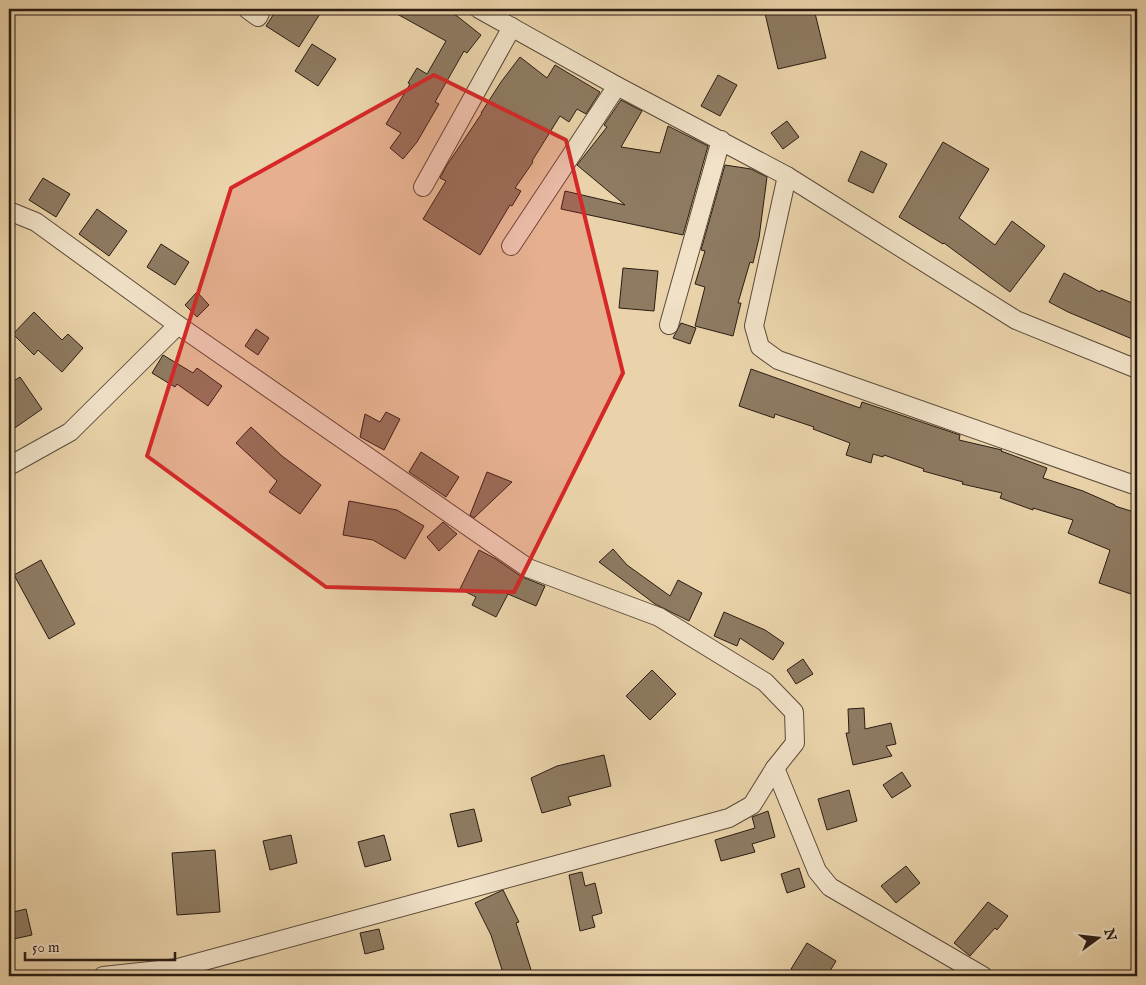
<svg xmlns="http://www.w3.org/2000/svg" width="1146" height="985" font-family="'IM FELL English',serif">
  <rect width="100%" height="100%" fill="#ead3aa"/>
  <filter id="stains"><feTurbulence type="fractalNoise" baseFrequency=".004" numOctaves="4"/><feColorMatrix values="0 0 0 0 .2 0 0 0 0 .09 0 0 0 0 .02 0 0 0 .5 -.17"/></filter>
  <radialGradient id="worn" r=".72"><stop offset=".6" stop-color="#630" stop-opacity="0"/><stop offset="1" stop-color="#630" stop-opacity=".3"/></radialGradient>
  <g fill="#8e7b62" stroke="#2a1c13">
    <polygon points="277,9 323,9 299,47 266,26"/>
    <polygon points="388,9 444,9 457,16 481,35 467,53 464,51 435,102 439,104 417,142 403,159 390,148 401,133 386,124 410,84 408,83 417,68 427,74 446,41"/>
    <polygon points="764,9 814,9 826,58 778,69"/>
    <polygon points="312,44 336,59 318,86 295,71"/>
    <polygon points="520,57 547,78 555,65 600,92 586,114 577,109 569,122 560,116 532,161 533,162 515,188 521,191 512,206 510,205 480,255 423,219 446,181 440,178 447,165 482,113 481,113 501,82"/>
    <polygon points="718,75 737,85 720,116 701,106"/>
    <polygon points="621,100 642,111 621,147 660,153 668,126 708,146 683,235 561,209 565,191 625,205 577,165 607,127 604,125"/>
    <polygon points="787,121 799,137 783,149 771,133"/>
    <polygon points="943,142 989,169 959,218 995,245 1012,221 1045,246 1010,292 944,243 943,244 899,217"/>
    <polygon points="861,151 887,164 873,193 848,181"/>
    <polygon points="725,165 751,169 767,177 759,238 753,263 750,262 738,303 741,303 733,336 695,326 705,287 695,284 705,251 701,250"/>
    <polygon points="43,178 70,194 56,217 29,200"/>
    <polygon points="97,209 127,231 109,256 79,234"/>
    <polygon points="161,244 189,262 175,285 147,267"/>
    <polygon points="623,268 658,271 654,311 619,308"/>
    <polygon points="1064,273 1100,292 1101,290 1137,305 1137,341 1068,312 1049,302"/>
    <polygon points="197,292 209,305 197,317 185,305"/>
    <polygon points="34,312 62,340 68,334 83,348 62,372 38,350 34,355 13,334"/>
    <polygon points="681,323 696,328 690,344 673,338"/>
    <polygon points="256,329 269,338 258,355 245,346"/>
    <polygon points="163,355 193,373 197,368 222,386 208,406 177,384 175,387 152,373"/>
    <polygon points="751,369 860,408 862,402 960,435 959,440 1002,450 1001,451 1047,468 1043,478 1083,491 1115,505 1115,506 1137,513 1137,575 1131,594 1099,583 1110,550 1068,533 1073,520 1033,508 1033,510 1000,498 1002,493 962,484 963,482 923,471 924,469 884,455 883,457 873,454 871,463 846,455 850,443 813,429 814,427 775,414 774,418 739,406"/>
    <polygon points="20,377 42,409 9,432 9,384"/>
    <polygon points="386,412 400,419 384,450 360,437 365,414 380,422"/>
    <polygon points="251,427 282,456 321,485 300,514 269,492 277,481 236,443"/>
    <polygon points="421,452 459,477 446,497 409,472"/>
    <polygon points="487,472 512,482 474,518 470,515"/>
    <polygon points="349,501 397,510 424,526 405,559 373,540 343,535"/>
    <polygon points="443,522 457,534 439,551 427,537"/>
    <polygon points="613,549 627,565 670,596 678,580 702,593 689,621 655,604 599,562"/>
    <polygon points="479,550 496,559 522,577 545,586 536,606 508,594 496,617 472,605 476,597 460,589"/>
    <polygon points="41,560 75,624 49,639 14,575"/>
    <polygon points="724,612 765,630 784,643 773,660 740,638 737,646 714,636"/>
    <polygon points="803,659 813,674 796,684 787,670"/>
    <polygon points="652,670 676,694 650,720 626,696"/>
    <polygon points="864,708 865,729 891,723 896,744 886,746 892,756 853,765 846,733 849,733 848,709"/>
    <polygon points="604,755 611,786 568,797 571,805 542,813 531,778 557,766"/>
    <polygon points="902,772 911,786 892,798 883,785"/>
    <polygon points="849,790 857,821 827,830 818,799"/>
    <polygon points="474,809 482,841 458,847 450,814"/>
    <polygon points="768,811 775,837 752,844 755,852 721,861 715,840 755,828 752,817"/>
    <polygon points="291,835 297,863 270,870 263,841"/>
    <polygon points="384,835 391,860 365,867 358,842"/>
    <polygon points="215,850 220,912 177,915 172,853"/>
    <polygon points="906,866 920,883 896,903 881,886"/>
    <polygon points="799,868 805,887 787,893 781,874"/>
    <polygon points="582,872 585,886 595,883 602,913 592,916 595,927 580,931 569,875"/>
    <polygon points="503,890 519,922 516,923 533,976 504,976 491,935 475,903"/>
    <polygon points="988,902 1008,916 997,930 995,928 970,956 954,943"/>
    <polygon points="26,909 32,935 9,940 9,913"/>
    <polygon points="379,929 384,949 365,954 360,933"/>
    <polygon points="807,943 836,961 827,976 802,976 791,969"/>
  </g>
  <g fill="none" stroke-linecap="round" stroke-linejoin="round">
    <g stroke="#5a4a39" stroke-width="20">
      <g id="street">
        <polyline points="247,9 258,17 262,9"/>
        <polyline points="479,9 617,86 787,176 1016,320 1137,369"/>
        <polyline points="787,176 754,326 760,347 778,360 1137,486"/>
        <polyline points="423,187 512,27"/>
        <polyline points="9,211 36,222 178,325 528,568 659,617 765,682 794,712 795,743 775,768 752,805 729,818 178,968 103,976"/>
        <polyline points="511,246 617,86"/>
        <polyline points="669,325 721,140"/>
        <polyline points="9,466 70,432 178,325"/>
        <polyline points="775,768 817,871 830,887 983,976"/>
      </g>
    </g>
    <use href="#street" stroke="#f1e2c8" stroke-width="18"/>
  </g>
  <path fill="#d62828" fill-opacity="0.2" stroke="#d62828" stroke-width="4" stroke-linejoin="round" d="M434,75l132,65 57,233 -109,219 -188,-5 -179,-131 84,-268z"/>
  <rect width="1146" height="985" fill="none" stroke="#ead3aa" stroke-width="30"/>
  <rect x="10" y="10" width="1126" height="965" fill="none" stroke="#2a1c13" stroke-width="2.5"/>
  <rect x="15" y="15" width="1116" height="955" fill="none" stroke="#2a1c13"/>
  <g transform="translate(1098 938) rotate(75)" stroke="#f1e2c8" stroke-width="4" paint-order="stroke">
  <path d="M0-4L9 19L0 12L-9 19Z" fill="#2a1c13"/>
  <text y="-8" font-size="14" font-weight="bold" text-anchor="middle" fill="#2a1c13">N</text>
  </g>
  <path d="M25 952v8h150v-8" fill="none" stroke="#2a1c13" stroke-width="2.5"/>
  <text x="32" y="952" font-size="15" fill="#2a1c13" stroke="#f1e2c8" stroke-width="4" paint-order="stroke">50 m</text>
  <rect width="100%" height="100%" filter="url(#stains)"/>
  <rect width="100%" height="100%" fill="url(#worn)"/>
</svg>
